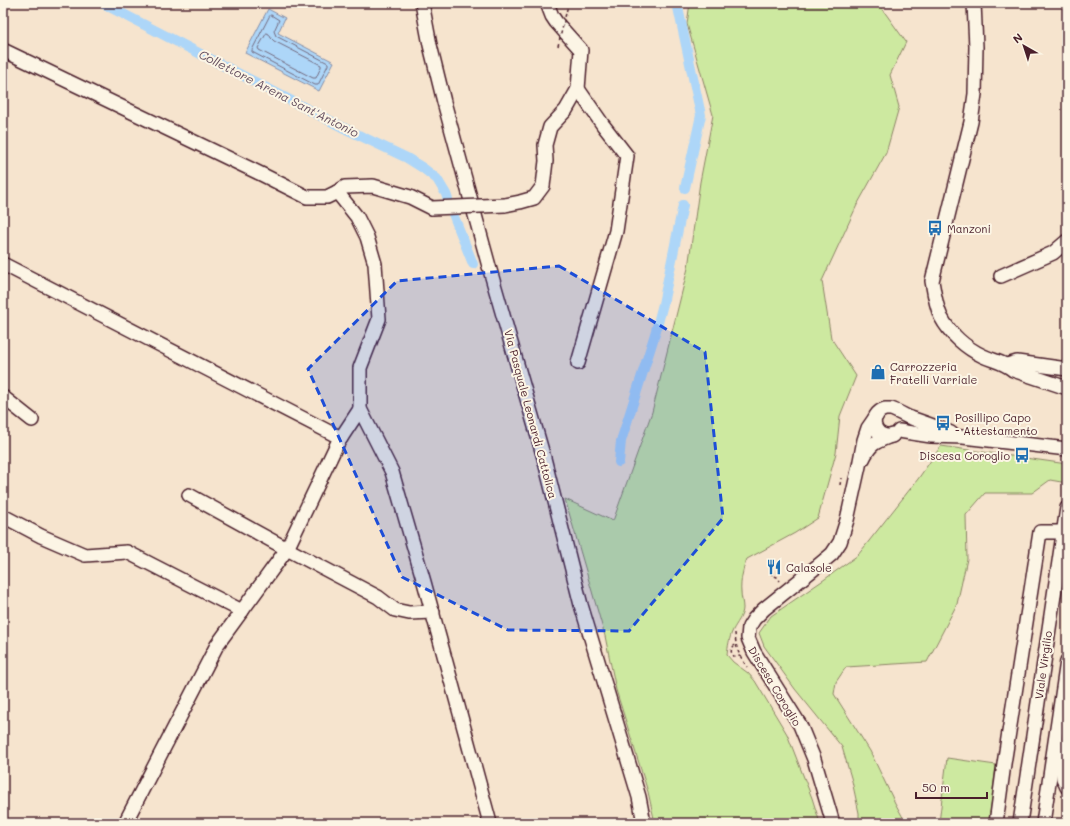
<svg xmlns="http://www.w3.org/2000/svg" width="1070" height="826" font-family="Mali,sans-serif">
  <rect width="100%" height="100%" fill="#f6e4ce"/>
  <filter id="ink" filterUnits="userSpaceOnUse"><feTurbulence type="fractalNoise" baseFrequency=".025" numOctaves="2"/><feDisplacementMap in="SourceGraphic" scale="8" xChannelSelector="R" yChannelSelector="G"/><feConvolveMatrix kernelMatrix="1 2 1 2 8 2 1 2 1" color-interpolation-filters="sRGB"/></filter>
  <g filter="url(#ink)">
    <g fill="#cde9a0" stroke="#8c8466">
      <path d="M690,3h188l28,39 -16,33 9,32 -13,46 -29,52 -35,76 9,57 25,38 -16,40 -4,37 -18,65 -23,15 -48,26c-4,9 -7,23 -6,33 0,5 2,11 2,16 0,8 -7,16 -10,22 -4,8 -5,17 -6,25l6,7 15,11 7,8 32,53 25,64 8,25h-165l-7,-31 -32,-102 -11,-54 -40,-137 48,22 39,-109 36,-144 12,-86 13,-67 -26,-91z"/>
      <polygon points="941,446 1067,464 1067,483 1050,480 1032,493 985,493 966,515 967,559 957,604 927,662 846,667 836,682 834,694 870,751 895,803 906,823 859,823 859,813 852,781 842,747 795,689 764,646 759,633 771,616 825,579 858,555 918,479"/>
      <polygon points="947,758 996,765 989,823 939,823"/>
    </g>
    <polygon fill="#add6f8" stroke="#858da6" points="268,9 285,18 278,33 334,62 319,91 245,53"/>
    <g fill="none" stroke-linecap="round" stroke-linejoin="round">
      <g stroke="#72687d" stroke-width="1">
        <polygon points="271,15 279,20 274,31 276,36 328,63 328,65 318,85 315,85 252,52 252,50 269,17"/>
        <polygon points="267,33 269,34 271,38 274,41 321,65 321,67 316,78 313,78 259,50 258,48 266,34"/>
      </g>
      <g stroke="#add6f8" stroke-width="10">
        <polyline points="102,3 348,130 407,158 423,168 437,179 446,194 453,214 473,264"/>
        <polyline points="677,3 701,115 685,188"/>
        <polyline points="619,462 621,441 655,334 663,304 683,205"/>
      </g>
      <g stroke="#4a1f2b" stroke-width="16">
        <g id="minor">
          <polyline points="422,3 430,45 444,102 490,270 544,458 581,605 639,797 644,823"/>
          <path d="M974,3l2,44 -1,47 -4,28 -39,159c2,12 4,25 9,36 9,17 25,31 42,39 11,5 21,6 30,14l54,18"/>
          <polyline points="3,50 261,174 307,197 327,197 337,192 357,217 367,237 375,264 379,319 360,368 360,409 392,472 424,582 490,823"/>
          <polyline points="578,89 603,125 627,156 616,231 578,363"/>
          <polyline points="337,192 345,187 373,186 410,197 432,208"/>
          <polyline points="505,205 520,202 534,198 543,186 546,161 545,145 550,127 566,110 578,89 581,50 556,22 552,16 547,3"/>
          <polyline points="3,264 341,438"/>
          <polyline points="1001,276 1053,253 1067,241"/>
          <polyline points="1007,365 1017,362 1067,369"/>
          <polyline points="3,397 32,420"/>
          <polyline points="899,431 931,436 963,437 1067,449"/>
          <path d="M892,436c-20,2 -24,-22 -7,-27 2,0 3,0 6,0 6,2 11,5 17,8 14,5 29,10 43,16"/>
          <path d="M863,459c8,-17 13,-17 30,-24"/>
          <polyline points="189,495 287,549 378,597 395,610 409,613 433,612"/>
          <polyline points="3,516 41,536 85,555 127,552 242,611"/>
          <path d="M1061,746c-2,12 -2,15 6,25"/>
          <polyline points="1062,765 1063,778 1067,787"/>
          <polyline points="125,823 217,645 287,549 337,444 360,409"/>
          <polyline points="833,823 814,759 800,725 754,652 748,638 749,627 754,619 764,609 820,564 832,554 840,542 847,520 859,466 864,440 868,428 877,415"/>
          <polyline points="996,823 1004,764 1040,532 1067,532"/>
          <polyline points="1020,823 1067,508"/>
          <polyline points="1043,823 1067,661"/>
        </g>
      </g>
      <g stroke="#4a1f2b" stroke-width="1.5" stroke-dasharray="3 3" stroke-linecap="butt">
        <polyline points="568,5 568,3"/>
        <polyline points="840,485 841,478"/>
        <polyline points="772,572 772,575 777,577 780,581"/>
        <path d="M735,633c1,16 3,20 12,34"/>
        <path d="M735,645c-5,4 -5,8 0,12l5,-1"/>
      </g>
      <use href="#minor" stroke="#fcf5e5" stroke-width="13"/>
      <g stroke="#4a1f2b" stroke-width="16" stroke-linecap="butt">
        <polyline id="minor-bridge" points="432,208 505,205"/>
      </g>
      <polyline stroke="#4a1f2b" stroke-width="1.5" stroke-dasharray="3 3" stroke-linecap="butt" points="558,46 568,5"/>
      <use href="#minor-bridge" stroke="#fcf5e5" stroke-width="13"/>
    </g>
  </g>
  <path fill="#1d4ed8" fill-opacity="0.2" stroke="#1d4ed8" stroke-width="3" stroke-dasharray="8 5" stroke-linejoin="round" d="M559,266l146,86 18,166 -94,113 -121,-1 -106,-53 -94,-208 89,-88z"/>
  <defs>
    <g id="bus-bare" transform="scale(1.2)"><path d="M-5-6H5V4H4V6H2V4H-2V6H-4V4H-5ZM-3.5-4V0h7V-4ZM-3.5 1.2v1.5H-2V1.2ZM2 1.2v1.5H3.5V1.2Z" fill="#1f6fb2" stroke="#fcf5e5" stroke-width="2.5" paint-order="stroke"/></g>
    <g id="shop-bare" transform="scale(1.2)"><path d="M-5-2.5h2.3a2.7 3.5 0 0 1 5.4 0H5L5.5 6h-11ZM-1.5-2.5h3a1.5 2.3 0 0 0-3 0Z" fill="#1f6fb2" stroke="#fcf5e5" stroke-width="2.5" paint-order="stroke"/></g>
    <g id="restaurant-bare" transform="scale(1.2)"><path d="M-5-6h1v4h1v-4h1v4h1v-4h1v5L-1.5 .5V6h-2V.5L-5-1ZM5-6V6H3V1.5H1.5Q1.5-4 5-6Z" fill="#1f6fb2" stroke="#fcf5e5" stroke-width="2.5" paint-order="stroke"/></g>
  </defs>
  <g fill-rule="evenodd">
    <use href="#bus-bare" x="935" y="228"/>
    <use href="#shop-bare" x="878" y="372"/>
    <use href="#bus-bare" x="943" y="423"/>
    <use href="#bus-bare" x="1022" y="455"/>
    <use href="#restaurant-bare" x="774" y="567"/>
  </g>
  <g text-anchor="middle" dominant-baseline="central" stroke-width="4" stroke-linejoin="round" paint-order="stroke">
    <g font-size="11" fill="#4a1f2b" stroke="#fcf5e5" text-anchor="start">
      <text x="947" y="228">Manzoni</text>
      <text x="890" y="366">Carrozzeria<tspan x="890" dy="13">Fratelli Varriale</tspan></text>
      <text x="955" y="417">Posillipo Capo<tspan x="955" dy="13">- Attestamento</tspan></text>
      <text x="1010" y="455" text-anchor="end">Discesa Coroglio</text>
      <text x="786" y="567">Calasole</text>
    </g>
    <g font-size="11" fill="#4a1f2b" stroke="#fcf5e5">
      <text transform="translate(531 414) rotate(75)">Via Pasquale Leonardi Cattolica</text>
      <text transform="translate(1043 665) rotate(-82)">Viale Virgilio</text>
      <text transform="translate(775 686) rotate(59)">Discesa Coroglio</text>
    </g>
    <g font-size="12" font-style="italic" fill="#634d5e" stroke="#fcf5e5">
      <text transform="translate(279 93) rotate(27)">Collettore Arena Sant'Antonio</text>
    </g>
  </g>
  <rect width="1070" height="826" fill="none" stroke="#fcf5e5" stroke-width="16"/>
  <rect x="8" y="8" width="1054" height="810" fill="none" stroke="#4a1f2b" stroke-width="1.5" filter="url(#ink)"/>
  <g transform="translate(1024 46) rotate(321)" stroke="#fcf5e5" stroke-width="3" paint-order="stroke">
  <path d="M0-3L7 15L0 10L-7 15Z" fill="#4a1f2b"/>
  <text y="-6" font-size="11" font-weight="bold" text-anchor="middle" fill="#4a1f2b">N</text>
  </g>
  <path d="M916 792v6h71v-6" fill="none" stroke="#4a1f2b" stroke-width="2"/>
  <text x="922" y="792" font-size="12" fill="#4a1f2b" stroke="#fcf5e5" stroke-width="3" paint-order="stroke">50 m</text>
</svg>
